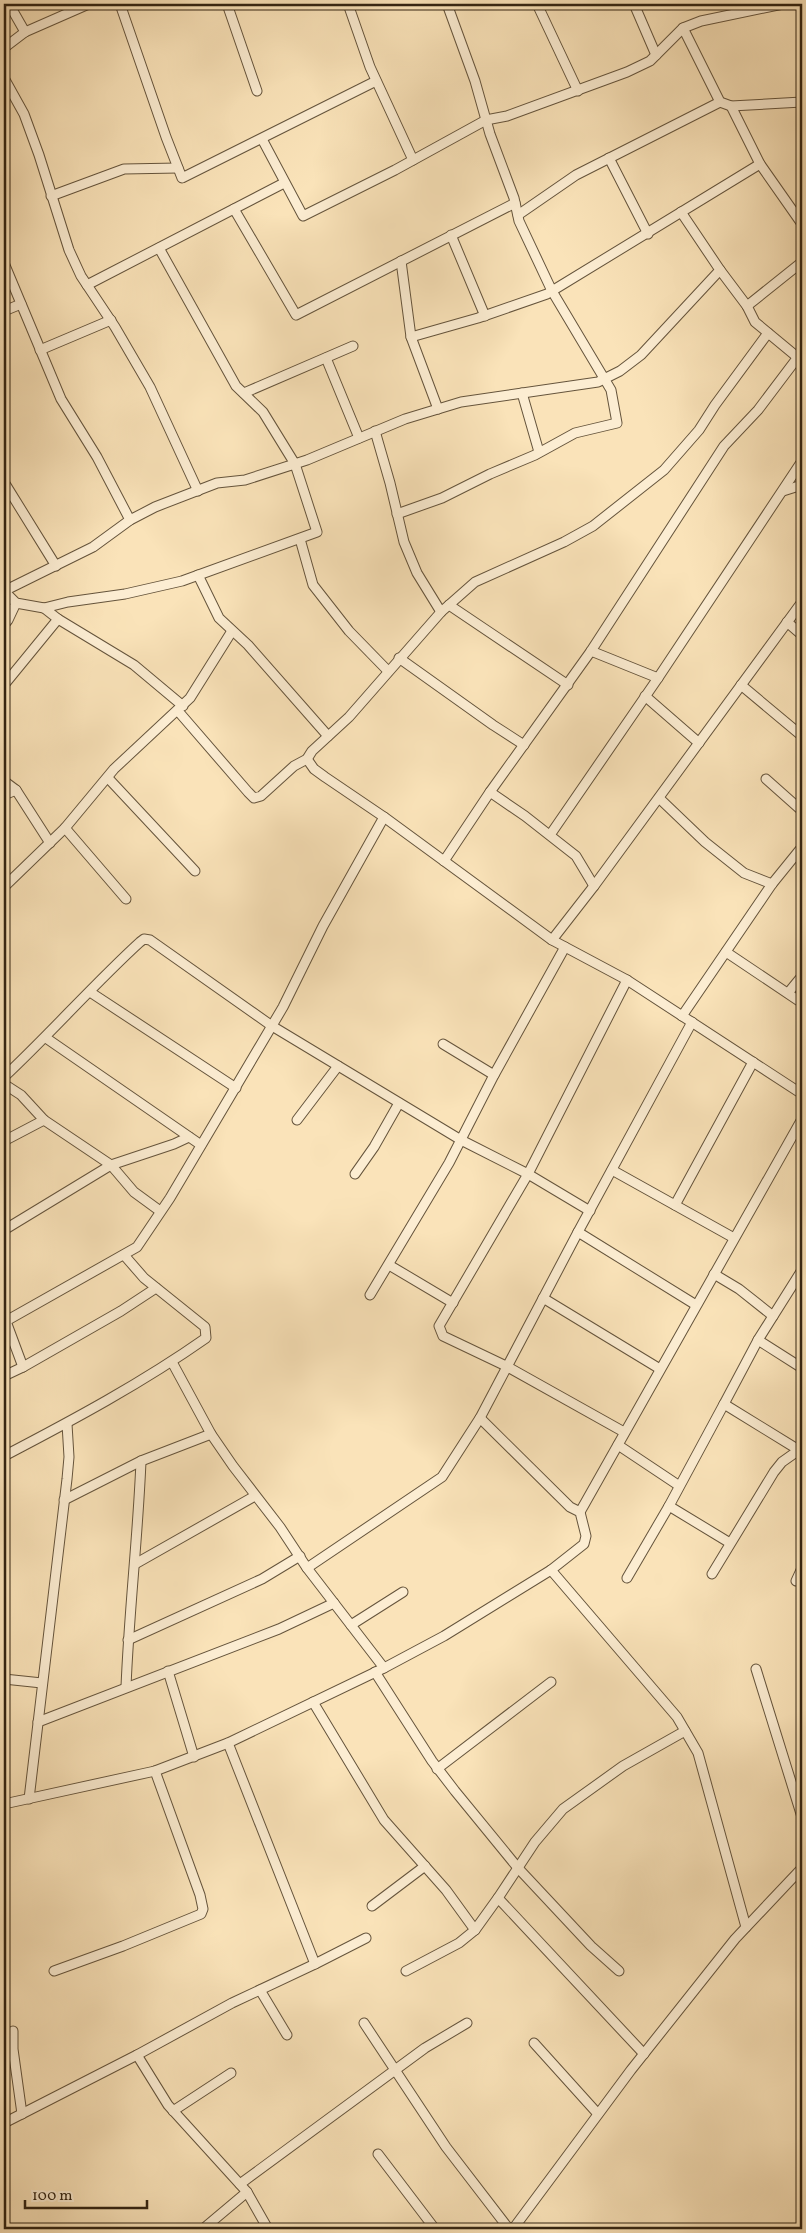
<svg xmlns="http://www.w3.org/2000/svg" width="806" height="2233" font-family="Vollkorn,serif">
  <rect width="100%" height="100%" fill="#fae3b9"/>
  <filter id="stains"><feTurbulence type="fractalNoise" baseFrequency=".004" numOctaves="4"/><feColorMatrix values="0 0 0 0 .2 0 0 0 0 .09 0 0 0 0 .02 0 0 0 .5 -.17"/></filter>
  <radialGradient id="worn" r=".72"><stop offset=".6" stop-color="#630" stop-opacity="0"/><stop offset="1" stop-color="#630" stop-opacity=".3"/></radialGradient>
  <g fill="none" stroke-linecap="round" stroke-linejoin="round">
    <g stroke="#65543c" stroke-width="11">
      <g id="minor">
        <polyline points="9,4 25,32"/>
        <polyline points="120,4 166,137 182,178 376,81"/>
        <polyline points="227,4 257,91"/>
        <polyline points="348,4 370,67 413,160"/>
        <polyline points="537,4 578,91"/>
        <polyline points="634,4 656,55"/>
        <polyline points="683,28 720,102 731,106 802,102"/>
        <polyline points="4,48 25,32 89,4"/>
        <polyline points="4,78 24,114 39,155 69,250 81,276 115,327 150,387 198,491"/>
        <polyline points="731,106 760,164 802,224"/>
        <polyline points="262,139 303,216 395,170 486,120 507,116 627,72 650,61 683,28 701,21 783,4"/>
        <polyline points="609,158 648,234"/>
        <polyline points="51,196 124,169 178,168"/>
        <polyline points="234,209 296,315 515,203"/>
        <polyline points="518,215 576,175 720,102"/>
        <polyline points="451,235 485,316"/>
        <polyline points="159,248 236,386 263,412 295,464 317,532 182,581 125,594 68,602 44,608 16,603 4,591 93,547 130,520 155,507 217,483 245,480 307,460 405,419 461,402 598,382 620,371 641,355 720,270 681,212"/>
        <polyline points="401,261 411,337 438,409"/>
        <polyline points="4,263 61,399 97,457 130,520"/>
        <polyline points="720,270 747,306 755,322 802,361"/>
        <polyline points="87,285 284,183"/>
        <polyline points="747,306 802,262"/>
        <polyline points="4,311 21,304"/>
        <polyline points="411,337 478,318 547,294 760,164"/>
        <polyline points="40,350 111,320"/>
        <polyline points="326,358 359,438"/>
        <polyline points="244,393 353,346"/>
        <polyline points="522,393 539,452"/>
        <polyline points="375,431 390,483 404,542 417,573 441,612"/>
        <polyline points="4,482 56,566"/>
        <polyline points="783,491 802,485"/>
        <polyline points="397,514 442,498 490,474 535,455 575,433 617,423 611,390 552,291 519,221 514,198 490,134 475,81 447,4"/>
        <polyline points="300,539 313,585 349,631 388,671"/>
        <polyline points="198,575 219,618 248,645 328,736"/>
        <polyline points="449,605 568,685"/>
        <polyline points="44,608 58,619 134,665 183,706"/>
        <polyline points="787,622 802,635"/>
        <polyline points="4,625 8,620 16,603"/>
        <polyline points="591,651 658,678"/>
        <polyline points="399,658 493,725 524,745"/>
        <polyline points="4,685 58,619"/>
        <polyline points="741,685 802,736"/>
        <polyline points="645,696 699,743"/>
        <polyline points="178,711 248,792 254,798 261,796 294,766 307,759 312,751 349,717 441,612 475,582 564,542 593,526 664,470 699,430 715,405 768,333"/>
        <polyline points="307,759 314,769 325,777 384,817 552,940 627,980 802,1094"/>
        <polyline points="108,778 195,871"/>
        <polyline points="766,779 802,811"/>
        <polyline points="4,781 16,790 50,843"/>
        <polyline points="490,792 525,816 576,856 594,886"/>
        <polyline points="4,795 16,790"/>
        <polyline points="659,798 705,842 744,873 772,884"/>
        <polyline points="65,828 126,899"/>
        <polyline points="550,835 658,678 802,461"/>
        <polyline points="444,861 490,792 591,651 724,446 758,410 798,357"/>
        <polyline points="4,887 65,828 114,769 190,698 232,631"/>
        <polyline points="552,940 594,886 802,602"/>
        <polyline points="726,952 802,1003"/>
        <polyline points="90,992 236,1088"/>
        <polyline points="788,993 802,976"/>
        <polyline points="682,1016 772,884 802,847"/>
        <polyline points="46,1038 201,1145"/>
        <polyline points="443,1044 494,1075"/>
        <path d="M4,1077c47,-44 89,-92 136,-135l4,-3 6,1 122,86 189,114 67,34 62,37"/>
        <polyline points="4,1084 21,1095 44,1120 111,1165 134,1192 160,1211"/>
        <polyline points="297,1120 338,1066"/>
        <polyline points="4,1141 44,1120"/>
        <polyline points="612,1170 734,1238"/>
        <polyline points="355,1174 374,1147 399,1103"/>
        <polyline points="675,1205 753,1062"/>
        <polyline points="4,1230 111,1165 174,1144 189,1137"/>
        <polyline points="578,1232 696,1305"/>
        <polyline points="389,1265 453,1303"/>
        <polyline points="802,1270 758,1340 724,1404 802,1452"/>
        <polyline points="714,1274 739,1289 773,1316"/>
        <polyline points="370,1295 449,1163 494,1075 565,947"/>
        <polyline points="543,1298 660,1369"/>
        <polyline points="4,1316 23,1367"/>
        <polyline points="6,1321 137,1247 170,1198 283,1007 323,926 384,817"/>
        <polyline points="758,1340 802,1368"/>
        <polyline points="172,1362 211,1434 233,1466 280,1527 307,1568 384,1668"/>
        <polyline points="4,1376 23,1367 121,1311 156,1288"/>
        <polyline points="724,1404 669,1506 730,1543"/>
        <polyline points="624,1432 506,1366 443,1336 439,1326 528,1174 627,980"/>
        <polyline points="618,1445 678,1485"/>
        <path d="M4,1456c69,-36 138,-73 202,-118l-1,-11 -61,-49 -20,-23"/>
        <polyline points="64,1500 141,1461 211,1434"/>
        <polyline points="580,1512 802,1119"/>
        <polyline points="135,1564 255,1496"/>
        <polyline points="307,1568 442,1477 480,1418 578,1232 692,1022"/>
        <polyline points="551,1570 677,1717 698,1753 746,1927"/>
        <polyline points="712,1574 774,1472 782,1462 799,1450"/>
        <polyline points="627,1578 669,1506"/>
        <polyline points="796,1581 802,1568"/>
        <polyline points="351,1625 403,1592"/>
        <polyline points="128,1640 262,1579 300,1556"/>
        <polyline points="756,1669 802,1817"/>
        <polyline points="168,1671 194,1757"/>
        <polyline points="375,1672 432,1761 455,1791 518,1868 591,1946 619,1971"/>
        <polyline points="4,1679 42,1683"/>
        <path d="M126,1687c3,-76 12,-151 15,-226"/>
        <polyline points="313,1702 384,1820 446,1890 475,1930"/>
        <polyline points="38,1722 279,1629 334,1603"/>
        <polyline points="228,1743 315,1964"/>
        <polyline points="437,1769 551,1682"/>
        <polyline points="29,1799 67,1479 69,1457 67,1424"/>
        <polyline points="4,1804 155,1771 228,1743 384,1668 444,1636 551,1570 584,1544 586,1536 580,1512 570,1507 480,1418"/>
        <polyline points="498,1898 535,1842 563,1809 623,1766 685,1731"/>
        <polyline points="372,1906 425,1866"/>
        <polyline points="54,1971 123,1946 201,1914 203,1909 200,1895 155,1771"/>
        <polyline points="406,1971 459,1943 475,1930 498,1898 644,2054"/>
        <polyline points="260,1990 287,2035"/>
        <polyline points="364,2023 446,2147 509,2229"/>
        <polyline points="13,2031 13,2049 22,2114"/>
        <polyline points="534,2043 598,2114"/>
        <polyline points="137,2055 168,2105 247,2192 268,2229"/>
        <polyline points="173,2111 231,2073"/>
        <polyline points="4,2123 137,2055 232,2003 315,1964 366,1938"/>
        <polyline points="378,2154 435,2229"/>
        <polyline points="240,2184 425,2048 467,2023"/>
        <polyline points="203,2229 247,2192"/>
        <polyline points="513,2229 631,2070 735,1939 802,1868"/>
      </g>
    </g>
    <use href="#minor" stroke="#fcedd2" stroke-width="9"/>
  </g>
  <rect width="806" height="2233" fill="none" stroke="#fae3b9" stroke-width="20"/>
  <rect x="5" y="5" width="796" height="2223" fill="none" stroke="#332412" stroke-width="2.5"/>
  <rect x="10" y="10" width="786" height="2213" fill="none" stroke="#332412"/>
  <path d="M25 2200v8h122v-8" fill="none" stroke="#332412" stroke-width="2.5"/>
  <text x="32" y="2200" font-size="15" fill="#332412" stroke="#fcedd2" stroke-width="4" paint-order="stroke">100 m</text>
  <rect width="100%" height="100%" filter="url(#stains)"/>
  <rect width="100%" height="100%" fill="url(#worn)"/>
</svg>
